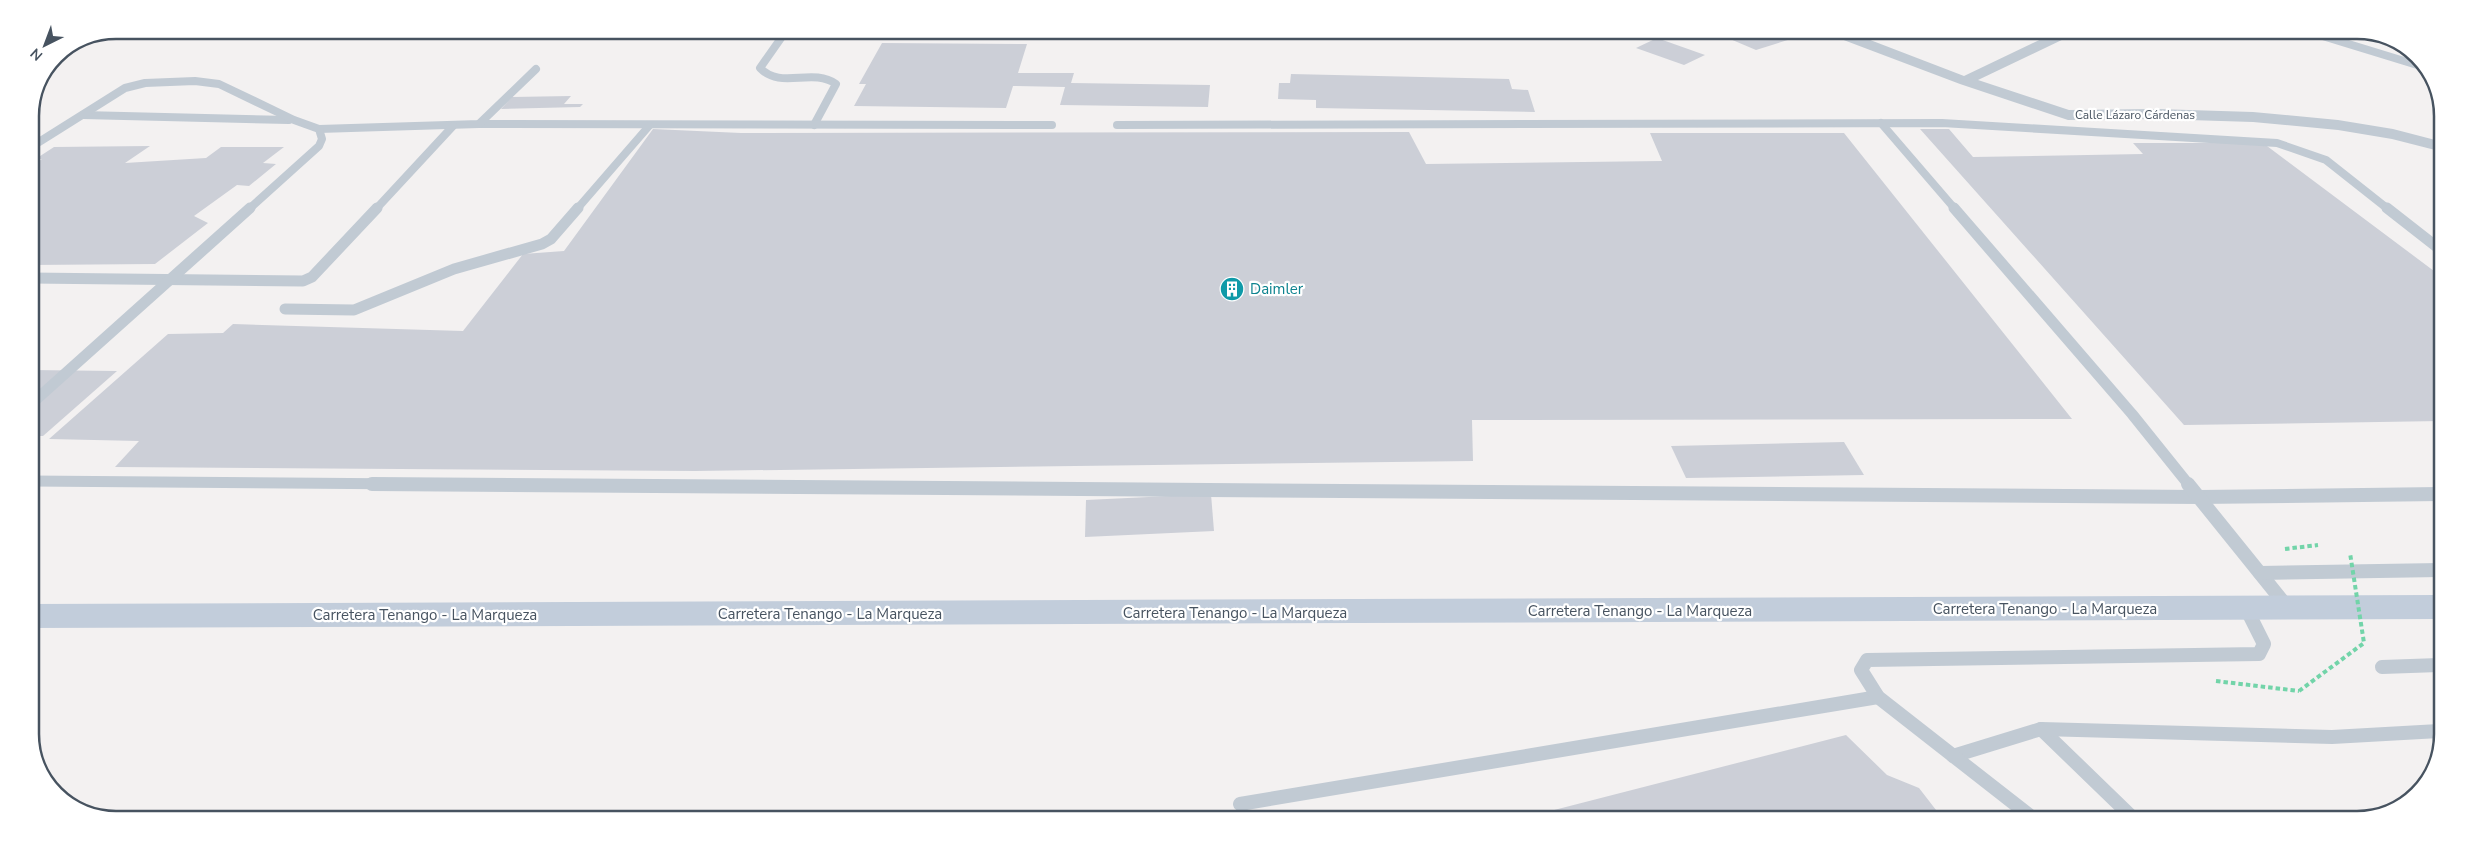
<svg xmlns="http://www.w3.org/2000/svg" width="2473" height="850" font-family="'Nunito Sans',sans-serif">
  <rect width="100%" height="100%" fill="#f3f1f1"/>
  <g fill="#cccfd7">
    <polygon points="1748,33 1807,33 1807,34 1756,50 1730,39"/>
    <polygon points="1657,38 1705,55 1684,65 1636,48"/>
    <polygon points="882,43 1027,44 1018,73 1074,73 1071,83 1210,85 1208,107 1060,105 1065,87 1013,86 1006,108 854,106 866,84 859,84"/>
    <polygon points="1291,74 1509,79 1512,89 1528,90 1535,112 1316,108 1316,100 1278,99 1279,83 1290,83"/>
    <polygon points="571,96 564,104 583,104 580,107 501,109 512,97"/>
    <polygon points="653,129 741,133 1409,132 1426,164 1662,161 1650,133 1844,133 2072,419 1472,420 1473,461 695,471 115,467 139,441 49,439 168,334 223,333 233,324 463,331 523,254 564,251"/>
    <polygon points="1920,129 1949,129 1973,157 2143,154 2133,143 2263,143 2442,277 2441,421 2184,425"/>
    <polygon points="150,146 125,163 206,158 221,147 284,147 263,163 276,164 249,186 237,185 194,216 208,223 155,264 30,265 30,167 42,159 34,160 54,147"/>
    <polygon points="30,370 117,371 43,436 30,436"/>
    <polygon points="1844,442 1864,475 1686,478 1671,446"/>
    <polygon points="1211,494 1214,531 1085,537 1086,500"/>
    <polygon points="1846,735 1887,775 1919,788 1943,819 1523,818"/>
  </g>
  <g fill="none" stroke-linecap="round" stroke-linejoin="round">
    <g stroke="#72d4a9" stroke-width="4" stroke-dasharray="4.5 3" stroke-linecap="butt">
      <polyline points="2285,549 2318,545"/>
      <polyline points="2216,681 2299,691"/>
    </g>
    <g stroke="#c1cad3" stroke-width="8">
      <path d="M786,31l-26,37c21,22 52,-1 76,16l-22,41"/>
      <polyline points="2316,34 2427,68"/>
      <polyline points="83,115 289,120"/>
      <polyline points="1881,123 1955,209"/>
      <polyline points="479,124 1052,125"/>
      <polyline points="1117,125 1942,123 2277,143 2326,160 2388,209"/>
      <polyline points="319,129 479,124 536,69"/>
      <polyline points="30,145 39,142 125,88 145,83 195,81 219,84 294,120 319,129 322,139 319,146 249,209"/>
      <polyline points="376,209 453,126"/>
      <polyline points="577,209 649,126"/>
    </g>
    <g stroke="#c1cad3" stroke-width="11">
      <polyline points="1954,208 2132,414 2189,485"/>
      <polyline points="2387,208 2442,251"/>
      <polyline points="30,278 303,281 312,277 377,208"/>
      <polyline points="285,309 354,310 454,269 542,244 551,239 578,208"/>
      <polyline points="30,405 250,208"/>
      <polyline points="30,481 541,485"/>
    </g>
    <g stroke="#c1cad3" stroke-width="14">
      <polyline points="372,484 2199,497 2440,494"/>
      <polyline points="2188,484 2288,608"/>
      <polyline points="2260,573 2440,570"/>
      <polyline points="2382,667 2439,665"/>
      <polyline points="2041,729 2135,820"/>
      <polyline points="1953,756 2041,729 2332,737 2439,731"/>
      <polyline points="1240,804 1878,697"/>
      <polyline points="2034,819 1878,697 1861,670 1867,660 2259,654 2264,644 2246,608"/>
    </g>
    <polygon fill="#c1cad3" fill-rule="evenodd" points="1831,33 1852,33 1964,76 2052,34 2070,34 2068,37 1978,80 2069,110 2157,109 2253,112 2338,120 2393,129 2443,142 2443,152 2392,139 2338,130 2253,122 2157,119 2068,120 1960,84 1833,36"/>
    <polygon fill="#c2cddb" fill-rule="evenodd" points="2440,595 2439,619 30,628 30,604"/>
    <polyline stroke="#72d4a9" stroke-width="4" stroke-dasharray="4.5 3" stroke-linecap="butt" points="2299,691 2364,643 2350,553"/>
  </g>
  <defs>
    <g id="building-disc" transform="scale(1.25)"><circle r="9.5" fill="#0f9aa8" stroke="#fff"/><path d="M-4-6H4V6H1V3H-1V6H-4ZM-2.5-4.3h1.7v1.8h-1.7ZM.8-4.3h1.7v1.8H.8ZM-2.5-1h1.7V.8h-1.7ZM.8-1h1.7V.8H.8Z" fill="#fff"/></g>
  </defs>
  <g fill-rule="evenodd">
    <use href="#building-disc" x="1232" y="289"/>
  </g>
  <g text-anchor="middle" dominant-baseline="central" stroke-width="4.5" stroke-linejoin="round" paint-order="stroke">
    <g font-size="12" fill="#475360" stroke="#fff">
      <text x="2135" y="115">Calle Lázaro Cárdenas</text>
    </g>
    <g font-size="15" fill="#0d838f" stroke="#fff" text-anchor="start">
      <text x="1250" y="289">Daimler</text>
    </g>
    <g font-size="15" fill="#475360" stroke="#fff">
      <text x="2045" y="609">Carretera Tenango - La Marqueza</text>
      <text x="1640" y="611">Carretera Tenango - La Marqueza</text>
      <text x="1235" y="613">Carretera Tenango - La Marqueza</text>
      <text x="830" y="614">Carretera Tenango - La Marqueza</text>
      <text x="425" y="615">Carretera Tenango - La Marqueza</text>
    </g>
  </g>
  <path d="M0 0H2473V850H0ZM116 39H2357A77 77 0 0 1 2434 116V734A77 77 0 0 1 2357 811H116A77 77 0 0 1 39 734V116A77 77 0 0 1 116 39Z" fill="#fff" fill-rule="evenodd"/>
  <path fill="none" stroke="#475360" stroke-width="2.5" d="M116 39H2357A77 77 0 0 1 2434 116V734A77 77 0 0 1 2357 811H116A77 77 0 0 1 39 734V116A77 77 0 0 1 116 39Z"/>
  <g transform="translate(45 45) rotate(222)" stroke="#ffffff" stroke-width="4" paint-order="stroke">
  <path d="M0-4L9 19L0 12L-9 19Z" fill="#475360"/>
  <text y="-8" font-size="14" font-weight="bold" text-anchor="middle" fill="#475360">N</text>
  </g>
</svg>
